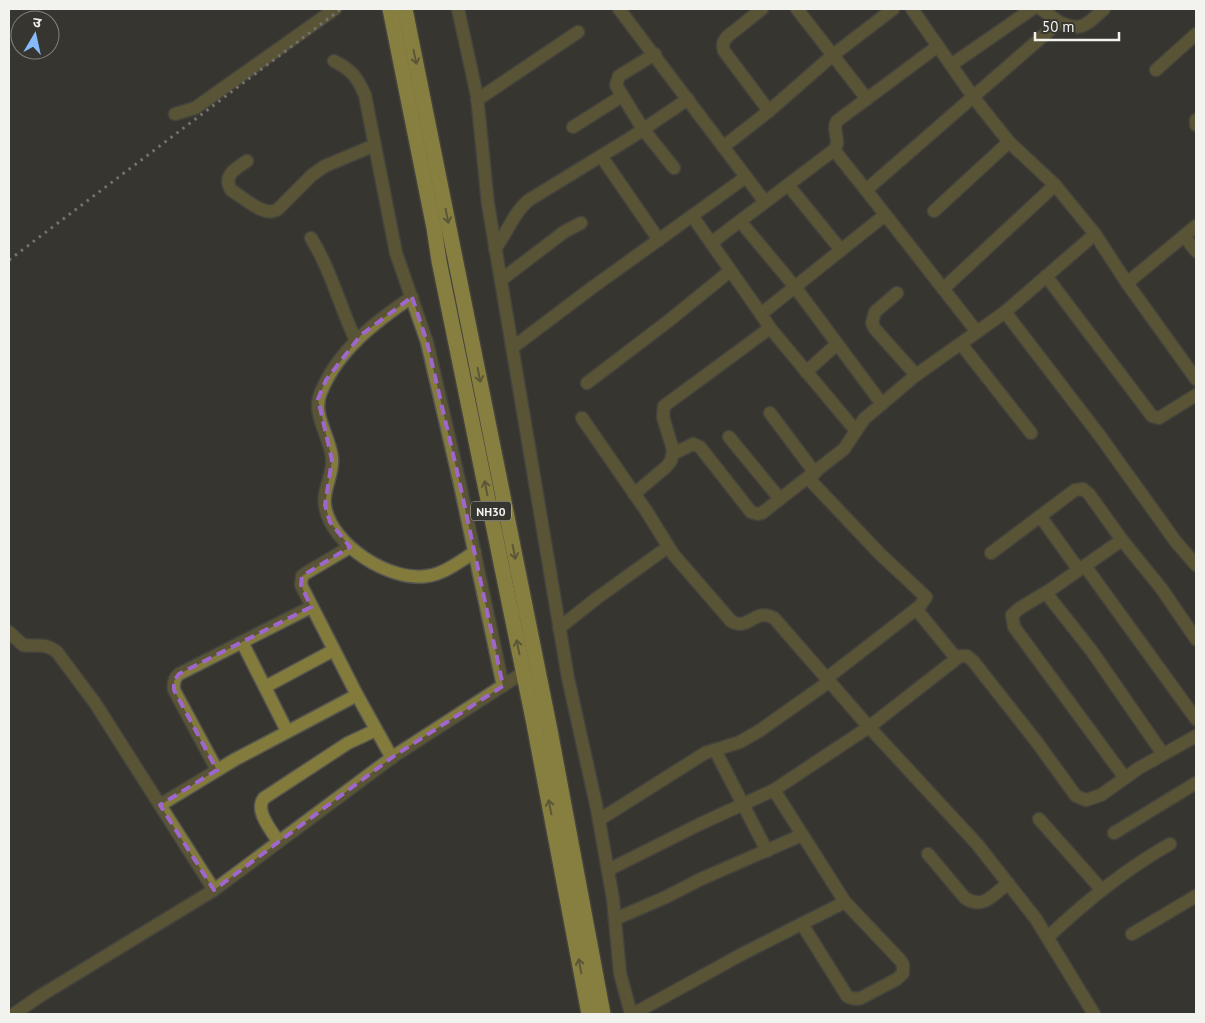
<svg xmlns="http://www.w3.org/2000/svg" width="1205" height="1023" font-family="'PT Sans','Noto Sans Devanagari',sans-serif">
  <rect width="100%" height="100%" fill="#363530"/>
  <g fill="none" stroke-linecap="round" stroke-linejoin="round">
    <g stroke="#54534f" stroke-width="15">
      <g id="minor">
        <polyline points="458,9 477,96 488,204 568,678 597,809 613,899 620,973 631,1014"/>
        <polyline points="619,9 765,202"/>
        <path d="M762,9l-34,27c-5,5 -6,8 -4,15l45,60"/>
        <polyline points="797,9 867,99"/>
        <path d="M912,9l62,89 35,44 46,43 40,49 -90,78 -28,20 -111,-142 193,-168c23,11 28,2 45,-13"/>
        <polyline points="1041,9 1059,22"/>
        <polyline points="655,54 619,76 616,85 643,129 674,168"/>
        <path d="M334,61c18,9 23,16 31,34l31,158 31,89 32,138 44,206"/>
        <polyline points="951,65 1032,9"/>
        <polyline points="1156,70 1196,34"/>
        <polyline points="477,100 578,32"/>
        <polyline points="175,114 195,108 335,9"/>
        <polyline points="1196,120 1196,125"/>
        <polyline points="573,127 622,96"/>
        <polyline points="723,147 769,111 833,55 893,9"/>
        <polyline points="834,150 866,190"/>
        <polyline points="601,156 659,240"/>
        <path d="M247,161c-10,7 -25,14 -16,29 12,7 32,27 46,20l35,-35 13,-9 50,-21"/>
        <polyline points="788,185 841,250"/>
        <polyline points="934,211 1009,142"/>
        <polyline points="693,217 761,314"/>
        <polyline points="740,221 795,287 882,404"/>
        <polyline points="1095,234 1127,283 1196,226"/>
        <polyline points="1184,236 1196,251"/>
        <path d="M311,238c20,32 29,69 45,103"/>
        <path d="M711,243l123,-93c8,-10 -3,-19 3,-29l101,-75"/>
        <path d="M495,249c12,-16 19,-37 34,-49l103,-63 56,-38"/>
        <polyline points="1046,276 1152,416 1159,418 1196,395"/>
        <polyline points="501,280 564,232 581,223"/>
        <polyline points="1127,283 1196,379"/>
        <polyline points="943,289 1055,185"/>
        <polyline points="897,293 875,312 872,323 875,329 916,375"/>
        <path d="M412,297c-36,24 -74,53 -91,95 -10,22 9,44 11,66 2,16 -10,32 -7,48 6,39 65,76 102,70 17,-2 33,-15 48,-24"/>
        <polyline points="1005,312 1100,436 1176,542 1196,565"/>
        <polyline points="770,328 856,431"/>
        <polyline points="961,344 1031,433"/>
        <polyline points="512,348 593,287 746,177"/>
        <polyline points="806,372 837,344"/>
        <polyline points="587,383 671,319 730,271"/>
        <polyline points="770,413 815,473"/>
        <path d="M582,418l65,94 26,42 58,67c17,11 24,-14 43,-3l95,109 108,117 59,75 58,95"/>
        <polyline points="729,437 780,499"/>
        <polyline points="673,454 693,444 700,447 751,512 758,514 762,513 844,449 864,419 916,375 977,332"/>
        <polyline points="808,478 880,554 926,597 920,606 827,678"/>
        <polyline points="634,494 666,467 671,461 673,450 663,417 664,406 770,328 761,314 885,215"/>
        <polyline points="1040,516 1079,570"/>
        <polyline points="1122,540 1050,590 1020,608 1012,615 1014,627 1125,778"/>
        <polyline points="350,547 306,573 302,576 301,585 357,695 392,758"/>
        <polyline points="991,553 1075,490 1083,489 1089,494 1122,540 1161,588 1196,639"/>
        <polyline points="1085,566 1196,719"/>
        <polyline points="1046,593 1091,650 1163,754"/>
        <polyline points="916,609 956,658"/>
        <polyline points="559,628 597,598 668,547"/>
        <path d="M9,632l14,13c14,2 21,-3 34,7l38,51 119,187"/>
        <polyline points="242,642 287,731"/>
        <polyline points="265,687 334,650"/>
        <polyline points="715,750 767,851"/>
        <path d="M217,770l-43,-80c-1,-7 0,-12 5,-16l132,-67"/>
        <path d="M774,790l71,112 56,59 2,4v8l-6,6 -36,19c-6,1 -9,1 -14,-2l-45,-72"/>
        <polyline points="160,805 234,760 357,695"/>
        <polyline points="1039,819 1101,889"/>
        <polyline points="599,820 705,753 740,742 759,731 830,681"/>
        <polyline points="1114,833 1196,783"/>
        <path d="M278,841c-7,-11 -24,-31 -14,-43l84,-55 28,-13"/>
        <path d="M928,854l37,44c18,12 28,-3 43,-15"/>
        <polyline points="608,870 700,824 774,790 869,727 960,656 967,656 973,661 1036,741 1076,796 1086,800 1101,795 1139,768 1196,736"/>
        <polyline points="615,919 666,897 701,879 802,835"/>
        <polyline points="1132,934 1196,896"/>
        <path d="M1048,937c38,-36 76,-67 122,-93"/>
        <polyline points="14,1014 40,996 214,890 394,756 524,672"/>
        <polyline points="633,1014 744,953 845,902"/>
      </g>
    </g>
    <g stroke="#54534f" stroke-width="18">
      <g id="highway">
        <polyline points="390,9 434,228 439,261 533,719 589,1014"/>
        <polyline points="405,9 550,730 603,1014"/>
      </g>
    </g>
    <use href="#minor" stroke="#827b3c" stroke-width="12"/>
    <use href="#highway" stroke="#e8d956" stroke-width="15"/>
    <polyline stroke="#bdbdb9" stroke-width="3" stroke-dasharray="2.5 5" stroke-linecap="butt" points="9,260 341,9"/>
  </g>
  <defs><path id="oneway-shaft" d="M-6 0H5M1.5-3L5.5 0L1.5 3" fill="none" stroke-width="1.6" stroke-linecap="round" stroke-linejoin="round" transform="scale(1.25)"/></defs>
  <g stroke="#867f41">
    <use href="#oneway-shaft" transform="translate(415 57) rotate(78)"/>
    <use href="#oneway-shaft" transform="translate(447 216) rotate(79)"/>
    <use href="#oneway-shaft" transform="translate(479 375) rotate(79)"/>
    <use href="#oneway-shaft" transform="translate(486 488) rotate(-101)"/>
    <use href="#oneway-shaft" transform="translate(514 552) rotate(79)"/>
    <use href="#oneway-shaft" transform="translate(518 647) rotate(-101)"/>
    <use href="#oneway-shaft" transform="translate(550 807) rotate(-101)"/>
    <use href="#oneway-shaft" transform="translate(580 966) rotate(-100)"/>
  </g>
  <path d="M0 0H1205V1023H0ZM412,297l15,45 32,138 44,206 -109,70 -180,134 -54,-85 57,-35 -43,-80v-9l5,-7 132,-67 -10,-22 1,-9 48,-29 -20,-25 -5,-17 7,-45 -14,-61 8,-19 35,-45z" fill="#363530" fill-opacity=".55" fill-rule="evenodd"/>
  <path fill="none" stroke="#9f67cd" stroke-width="4" stroke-dasharray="10 6" stroke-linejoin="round" d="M412,297l15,45 32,138 44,206 -109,70 -180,134 -54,-85 57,-35 -43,-80v-9l5,-7 132,-67 -10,-22 1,-9 48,-29 -20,-25 -5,-17 7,-45 -14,-61 8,-19 35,-45z"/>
  <g text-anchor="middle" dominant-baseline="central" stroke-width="5" stroke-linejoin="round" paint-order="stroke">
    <rect fill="#363530" stroke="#bab9b6" stroke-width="1" x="471" y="501.5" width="40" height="19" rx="4"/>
    <g font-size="12" font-weight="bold" fill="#f2f2ef">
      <text x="491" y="511">NH30</text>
    </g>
  </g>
  <rect width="1205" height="1023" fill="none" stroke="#f2f2ef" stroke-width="20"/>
  <g transform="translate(35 35) rotate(9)"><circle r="24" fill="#363530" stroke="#81817c"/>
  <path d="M0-4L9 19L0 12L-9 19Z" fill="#85bbfb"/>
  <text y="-8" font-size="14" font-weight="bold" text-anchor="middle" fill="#f2f2ef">उ</text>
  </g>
  <path d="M1035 32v8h84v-8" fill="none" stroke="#f2f2ef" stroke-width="2.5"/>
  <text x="1042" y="32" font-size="15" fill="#f2f2ef" stroke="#363530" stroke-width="4" paint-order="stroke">50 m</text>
</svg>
